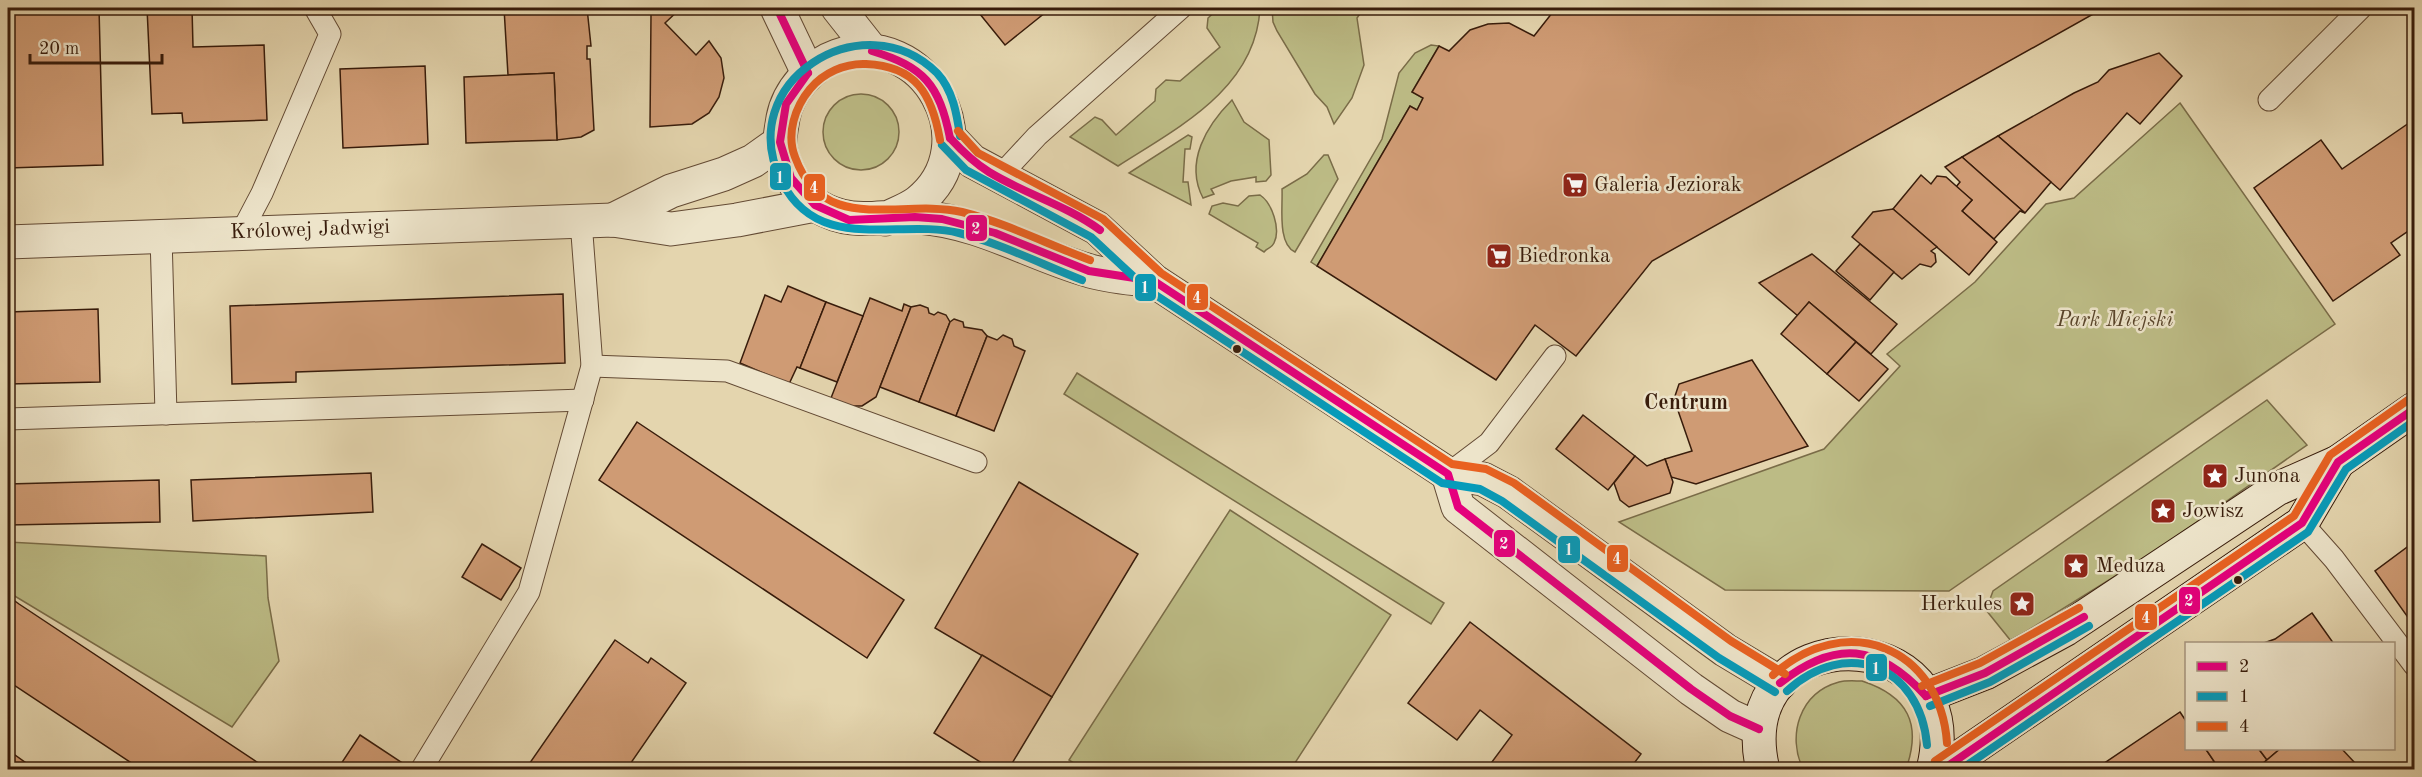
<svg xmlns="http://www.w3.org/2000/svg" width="2422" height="777" font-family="'Old Standard TT',serif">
  <rect width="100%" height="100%" fill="#e4d5ae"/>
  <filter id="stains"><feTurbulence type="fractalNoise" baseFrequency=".00333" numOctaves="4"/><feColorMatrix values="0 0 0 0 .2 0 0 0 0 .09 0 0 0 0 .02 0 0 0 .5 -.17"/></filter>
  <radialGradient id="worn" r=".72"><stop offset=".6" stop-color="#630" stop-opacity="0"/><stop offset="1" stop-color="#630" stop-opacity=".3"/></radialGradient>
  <g fill="#bcbb85" stroke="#7a6c48" stroke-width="1.5">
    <path d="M1219,8h41c-4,81 -83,120 -142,158l-48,-29 25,-20 7,3 14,15 39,-34 1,-12 10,-9 14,1 40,-34 -13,-19 1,-10z"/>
    <polygon points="1272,8 1364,8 1357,18 1364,65 1352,98 1334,124 1327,107 1315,94 1277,31 1273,22"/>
    <polygon points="1431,45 1439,46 1412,92 1423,98 1417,110 1410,106 1317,266 1311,262 1382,139 1399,73 1415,53"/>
    <circle cx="861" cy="132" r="38"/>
    <path d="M1232,100l12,22 25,18 2,35 -5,6 -10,1v-5l-25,4 -20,8 3,5 -11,4c-19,-36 4,-73 29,-98z"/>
    <polygon points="2180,103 2335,324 1949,591 1725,590 1619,522 1824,449 1900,366 1887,354 1975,282 2046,204 2074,198"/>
    <polygon points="1188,135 1192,137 1190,149 1185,149 1183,182 1188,182 1191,205 1129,173"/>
    <path d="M1324,155h4l10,24 -43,73c-18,-8 -12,-46 -13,-63l25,-15z"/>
    <path d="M1260,195c12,8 21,34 14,48 -3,6 -6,4 -10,9l-8,-5 2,-4 -49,-29 3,-8 11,-3 15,3 11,-10z"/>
    <polygon points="1077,373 1444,603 1431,624 1064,394"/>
    <polygon points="2267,400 2307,445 2154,552 2011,641 1986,610 1993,591"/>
    <polygon points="1230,510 1391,615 1291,769 1083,769 1069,760"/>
    <polygon points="8,542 266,556 268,598 279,661 232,727 8,592"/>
    <path d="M1862,681c46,15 60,43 44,88h-103c-16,-33 -4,-76 36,-87 7,-2 16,-1 23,-1z"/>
  </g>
  <g fill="#cf9b74" stroke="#381c0b" stroke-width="1.5">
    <polygon points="8,8 99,8 103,165 8,168"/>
    <polygon points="147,8 192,8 193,47 264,45 267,120 183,123 182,113 152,114"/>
    <polygon points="504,8 587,8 591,46 587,46 587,59 590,59 594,130 581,137 557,140 554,73 508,75"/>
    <polygon points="644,8 681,8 665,23 696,55 709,41 721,58 724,78 719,97 709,113 692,124 650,127 651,15"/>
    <polygon points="975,8 1051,8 1005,45"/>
    <polygon points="1556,8 2104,8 1652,261 1576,356 1535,325 1496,380 1317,266 1410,106 1417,110 1423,98 1412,92 1439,46 1449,51 1470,30 1488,24 1509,23 1534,36"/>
    <polygon points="2159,53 2182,76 2140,124 2127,113 2060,190 1998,136 2074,93 2098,82 2109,70"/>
    <polygon points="425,66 428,144 343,148 340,69"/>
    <polygon points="554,73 557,140 466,143 464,77"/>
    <polygon points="2409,123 2414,130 2414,227 2391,243 2400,255 2333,301 2254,188 2321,140 2342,169"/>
    <polygon points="1998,136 2051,182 2025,213 1962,157"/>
    <polygon points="1962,157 2025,213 2020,211 1994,239 1962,211 1972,200 1956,187 1960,182 1945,167"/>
    <polygon points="1921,175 1931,184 1937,176 1946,177 1972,200 1962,211 1997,242 1969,275 1893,209"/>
    <polygon points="1893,209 1937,247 1931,251 1935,254 1936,262 1931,267 1920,264 1902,279 1852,237 1873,212"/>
    <polygon points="1860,244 1894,272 1870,300 1836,271"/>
    <polygon points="1812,254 1897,324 1871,354 1809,302 1798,316 1759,283"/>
    <polygon points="788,286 826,302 800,368 797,367 789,384 740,363 765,295 781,302"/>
    <polygon points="563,294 565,363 296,372 296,382 232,384 230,306"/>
    <polygon points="870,298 902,311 904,304 911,307 876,397 862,406 851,406 831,398"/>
    <polygon points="826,302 863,316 837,382 800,368"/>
    <polygon points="1809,302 1856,342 1827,374 1781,334"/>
    <polygon points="920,305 928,308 929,313 934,315 938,312 946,315 950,322 919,402 880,387 911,307"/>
    <polygon points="98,309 100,382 8,384 8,312"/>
    <polygon points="954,319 963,322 964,327 982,330 987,336 956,416 919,402 950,322"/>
    <polygon points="1003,335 1012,339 1014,346 1025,351 994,431 956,416 987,336 997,340"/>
    <polygon points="1856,342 1888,369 1859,401 1827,374"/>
    <polygon points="1752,360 1808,446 1696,484 1671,477 1665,459 1692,451 1674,399 1679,384"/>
    <polygon points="1583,415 1635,456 1608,490 1556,449"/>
    <polygon points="637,422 904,600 867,658 599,480"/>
    <polygon points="1635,456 1647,466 1665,459 1673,482 1670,493 1629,507 1620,500 1614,483"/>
    <polygon points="371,473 373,512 193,521 191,480"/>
    <polygon points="159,480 160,522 8,525 8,484"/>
    <polygon points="1019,482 1138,554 1052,697 935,628"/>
    <polygon points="2414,542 2414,626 2375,571"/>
    <polygon points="482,544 521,568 501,600 462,577"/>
    <polygon points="8,596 19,604 269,770 142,770 8,681"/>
    <polygon points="2312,613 2334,644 2261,644 2275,639"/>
    <polygon points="1470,622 1641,754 1629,770 1486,770 1512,735 1480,710 1457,740 1408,703"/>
    <polygon points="615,640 648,663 651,658 686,683 626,770 525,770"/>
    <polygon points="982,655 1052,697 1008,770 993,770 934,733"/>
    <polygon points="2180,712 2186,721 2186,748 2205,748 2220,770 2094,770"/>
    <polygon points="360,735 410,768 409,770 337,770"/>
    <polygon points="2205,748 2258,748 2267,760 2255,770 2220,770"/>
    <polygon points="2258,748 2281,748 2267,760"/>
    <polygon points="2281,748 2341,748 2355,763 2353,765 2356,770 2255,770"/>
    <polygon points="8,750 36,770 8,770"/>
  </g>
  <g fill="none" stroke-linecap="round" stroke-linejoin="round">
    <g stroke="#634a34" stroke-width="23">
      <g id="service">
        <polyline points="2269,100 2361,8"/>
        <polyline points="999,177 1037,136 1181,8"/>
        <polyline points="241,233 262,193 330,34 315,8"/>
        <polyline points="161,236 166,414"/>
        <polyline points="592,366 727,371 976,462"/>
        <polyline points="8,419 583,400"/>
        <polyline points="1448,474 1489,443 1555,356"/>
        <polyline points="2302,523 2334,559 2414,665"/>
        <polyline points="421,770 529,592 592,366 581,221"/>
      </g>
    </g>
    <g stroke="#634a34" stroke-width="35">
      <g id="minor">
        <polyline points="613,220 671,191 724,174 753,161 780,142"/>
        <polyline points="8,242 613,220 671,229 737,220 815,205"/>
      </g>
    </g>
    <g stroke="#634a34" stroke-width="35">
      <g id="tertiary">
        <polyline points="777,8 808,73"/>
        <polyline points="838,8 872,51"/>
        <polyline points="950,138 972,161 1097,228 1154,281 1448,474 1483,479 1508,492 1725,650 1780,683"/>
        <path d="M885,219c10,-5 24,-10 33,-17 72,-57 7,-177 -81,-146 -26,9 -49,35 -54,62 -1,7 -3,16 -3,23 0,22 17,53 37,65 38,22 62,8 102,11 62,5 110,36 168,53 21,7 45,8 67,11"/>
        <polyline points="1448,474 1458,507 1691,689 1730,716 1759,729"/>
      </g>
    </g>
    <g stroke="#381c0b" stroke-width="35">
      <g id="secondary">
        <polyline points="1926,696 1985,673 2066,629 2277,489 2338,462 2414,409"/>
        <path d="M1763,770c-37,-156 209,-154 170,0"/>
        <polyline points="1941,770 2302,523 2338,462"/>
      </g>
    </g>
    <use href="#service" stroke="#ede4ca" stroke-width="21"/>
    <use href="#minor" stroke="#ede4ca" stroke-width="33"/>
    <use href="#tertiary" stroke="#ede4ca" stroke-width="33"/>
    <use href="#secondary" stroke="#ede4ca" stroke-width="33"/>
    <g stroke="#ede4ca" stroke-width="12">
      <g id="bus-1">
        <polyline points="777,8 808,73"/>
        <path d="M872,51c52,16 67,33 78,87"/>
        <polyline points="808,73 786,104 780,142 791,178 815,205 849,220 915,217 942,219 995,233 1089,271 1154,281 1448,474 1458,507 1691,689 1730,716 1759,729"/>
        <path d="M950,138c12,13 23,24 39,34 36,22 77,33 111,58"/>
        <path d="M1780,683c56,-44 98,-39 146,13"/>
        <polyline points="1926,696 1985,673 2084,617"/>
        <polyline points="1942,770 2302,523 2338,462 2414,409"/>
      </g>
    </g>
    <g stroke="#ede4ca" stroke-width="12">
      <g id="bus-2">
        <path d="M960,136c-3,-21 -7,-46 -23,-63 -73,-73 -206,9 -155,109 37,73 117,36 177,51 43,11 82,31 123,47"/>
        <polyline points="942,145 966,170 1091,237 1148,290 1442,483 1480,489 1502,501 1719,658 1775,692"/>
        <path d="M1787,691c59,-54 133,-26 140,54"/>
        <polyline points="1930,706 1990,682 2089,626"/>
        <polyline points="1960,770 2308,532 2346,469 2414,421"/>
      </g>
    </g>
    <g stroke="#ede4ca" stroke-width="12">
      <g id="bus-3">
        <polyline points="958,131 978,153 1103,219 1161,273 1452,464 1486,469 1514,483 1731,641 1785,674"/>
        <path d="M940,140c-8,-46 -24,-74 -74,-76 -21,-1 -43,9 -56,25 -15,18 -24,45 -15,68 29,80 104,41 167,55 44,11 85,32 128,48"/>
        <path d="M1773,675c72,-65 167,-29 174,68"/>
        <polyline points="1922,686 1980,663 2079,608"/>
        <polyline points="1935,761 2294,516 2330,455 2408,400"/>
      </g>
    </g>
    <use href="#bus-1" stroke="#e5007d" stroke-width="8"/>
    <use href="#bus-2" stroke="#069bba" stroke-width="8"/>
    <use href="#bus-3" stroke="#e96121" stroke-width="8"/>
  </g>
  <defs>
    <g id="supermarket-square" transform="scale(1.35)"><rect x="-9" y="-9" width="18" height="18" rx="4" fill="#8f2418" stroke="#ede4ca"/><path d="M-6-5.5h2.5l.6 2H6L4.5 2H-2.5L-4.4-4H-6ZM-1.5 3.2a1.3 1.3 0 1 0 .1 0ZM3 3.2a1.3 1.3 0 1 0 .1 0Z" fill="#fff"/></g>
    <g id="sight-square" transform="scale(1.35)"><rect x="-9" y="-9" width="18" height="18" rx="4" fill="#8f2418" stroke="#ede4ca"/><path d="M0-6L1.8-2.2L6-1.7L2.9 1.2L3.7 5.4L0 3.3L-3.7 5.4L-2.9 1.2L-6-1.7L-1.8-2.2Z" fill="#fff"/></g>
  </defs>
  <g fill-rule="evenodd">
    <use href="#supermarket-square" x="1575" y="185"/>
    <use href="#supermarket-square" x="1499" y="256"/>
    <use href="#sight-square" x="2215" y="476"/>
    <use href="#sight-square" x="2163" y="511"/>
    <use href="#sight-square" x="2076" y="566"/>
    <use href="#sight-square" x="2022" y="604"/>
  </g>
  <g fill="#381c0b" stroke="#ede4ca" stroke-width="2">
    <circle cx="1237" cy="349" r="5"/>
    <circle cx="2238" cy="580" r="5"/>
  </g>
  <g text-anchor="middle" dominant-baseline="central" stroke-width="5" stroke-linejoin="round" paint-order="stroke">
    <g font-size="21" fill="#381c0b" stroke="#ede4ca" text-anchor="start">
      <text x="1594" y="185">Galeria Jeziorak</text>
      <text x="1518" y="256">Biedronka</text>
      <text x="2234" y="476">Junona</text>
      <text x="2182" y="511">Jowisz</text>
      <text x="2096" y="566">Meduza</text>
      <text x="2002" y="604" text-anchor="end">Herkules</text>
    </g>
    <g font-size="21" fill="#381c0b" stroke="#ede4ca">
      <text transform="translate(310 230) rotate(-2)">Królowej Jadwigi</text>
    </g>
    <g font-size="21" font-style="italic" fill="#59442a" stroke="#ede4ca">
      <text x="2115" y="320">Park Miejski</text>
    </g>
    <g font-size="22" font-weight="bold" fill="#381c0b" stroke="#ede4ca">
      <text x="1686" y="403">Centrum</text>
    </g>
  </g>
  <g stroke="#ede4ca" stroke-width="2">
    <rect x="769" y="162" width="23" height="29" rx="6" fill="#069bba"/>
    <rect x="803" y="173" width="23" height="29" rx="6" fill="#e96121"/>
    <rect x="965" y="214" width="23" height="28" rx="6" fill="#e5007d"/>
    <rect x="1134" y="273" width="23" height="29" rx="6" fill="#069bba"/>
    <rect x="1186" y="283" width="23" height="28" rx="6" fill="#e96121"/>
    <rect x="1493" y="529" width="23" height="29" rx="6" fill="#e5007d"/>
    <rect x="1557" y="535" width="24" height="29" rx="6" fill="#069bba"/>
    <rect x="1606" y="544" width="23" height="29" rx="6" fill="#e96121"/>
    <rect x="2178" y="586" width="23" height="29" rx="6" fill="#e5007d"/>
    <rect x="2134" y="603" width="24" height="28" rx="6" fill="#e96121"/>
    <rect x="1865" y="653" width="23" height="29" rx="6" fill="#069bba"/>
  </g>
  <g font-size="16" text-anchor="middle" font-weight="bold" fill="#fff">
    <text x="780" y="183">1</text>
    <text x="814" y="193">4</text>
    <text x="976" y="234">2</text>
    <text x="1145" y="293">1</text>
    <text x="1197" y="303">4</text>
    <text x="1504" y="549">2</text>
    <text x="1569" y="555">1</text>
    <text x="1617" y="564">4</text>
    <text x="2189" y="606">2</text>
    <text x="2146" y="623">4</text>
    <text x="1876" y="674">1</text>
  </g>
  <rect width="2422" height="777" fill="none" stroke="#e4d5ae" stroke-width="30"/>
  <rect x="9" y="9" width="2404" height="759" fill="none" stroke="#381c0b" stroke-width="3"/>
  <rect x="15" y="15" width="2392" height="747" fill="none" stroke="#381c0b" stroke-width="1.5"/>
  <rect x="2185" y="642" width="210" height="108" fill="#ede4ca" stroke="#a5947e" stroke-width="1.5"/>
  <rect x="2197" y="662" width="30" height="9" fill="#e5007d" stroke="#a5947e" stroke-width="1.5"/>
  <text x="2239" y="672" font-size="18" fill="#381c0b">2</text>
  <rect x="2197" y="692" width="30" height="9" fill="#069bba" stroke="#a5947e" stroke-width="1.5"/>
  <text x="2239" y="702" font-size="18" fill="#381c0b">1</text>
  <rect x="2197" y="722" width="30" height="9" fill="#e96121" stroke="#a5947e" stroke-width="1.5"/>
  <text x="2239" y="732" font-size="18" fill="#381c0b">4</text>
  <path d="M30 54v9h132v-9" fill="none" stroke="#381c0b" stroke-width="3"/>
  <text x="39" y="54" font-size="18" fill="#381c0b" stroke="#ede4ca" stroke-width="4.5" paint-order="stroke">20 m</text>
  <rect width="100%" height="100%" filter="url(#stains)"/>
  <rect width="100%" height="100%" fill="url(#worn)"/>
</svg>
